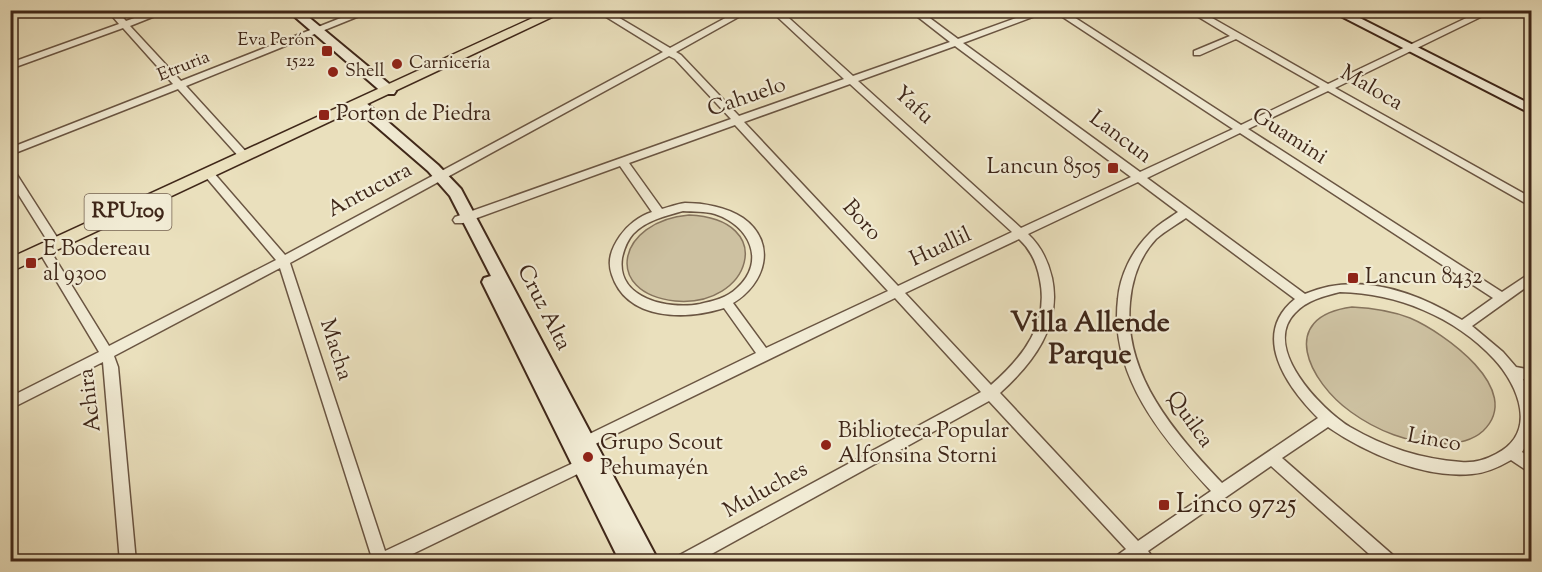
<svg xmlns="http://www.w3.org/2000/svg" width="1542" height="572" font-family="'Sorts Mill Goudy',serif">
  <rect width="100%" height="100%" fill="#eae0bd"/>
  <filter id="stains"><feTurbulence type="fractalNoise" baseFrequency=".00333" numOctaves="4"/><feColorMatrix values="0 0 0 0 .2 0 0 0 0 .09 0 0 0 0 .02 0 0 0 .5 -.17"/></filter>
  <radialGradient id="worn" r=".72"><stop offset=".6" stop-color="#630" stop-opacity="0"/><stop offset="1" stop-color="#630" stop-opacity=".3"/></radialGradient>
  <g fill="#cdc1a1" stroke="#86745d" stroke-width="1.5">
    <path d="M689,215c90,4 62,93 -14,86 -73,-8 -58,-80 14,-86z"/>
    <path d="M1352,307c20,1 40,4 58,11 33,14 116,72 73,113 -11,10 -28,13 -43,13 -31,-1 -63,-13 -89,-32 -42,-30 -75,-95 1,-105z"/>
  </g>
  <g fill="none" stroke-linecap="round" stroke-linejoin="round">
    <g stroke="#6a5542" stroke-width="3">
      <g id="street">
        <polygon points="107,10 116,10 126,21 157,10 170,10 130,26 181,81 361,10 374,10 186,86 249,155 250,157 249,159 241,159 178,89 10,155 10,148 173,84 123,28 10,69 10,63 119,24"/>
        <path d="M595,10h11l64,38 70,-38h11l-75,42 5,3 58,61 105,-37 -74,-69h10l73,66 97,-34 -41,-32h10l39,29 80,-29h13l-88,33 177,129 93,-43 -181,-119h11l178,115 79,-38 -84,-48 -36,16h-6v-4l36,-15 -43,-26h11l130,74 155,-74h12l-160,78 197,110v9l-204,-116 -80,38 254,163 30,-20v11l-60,43 31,26 13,15 16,3v10l-9,-1 9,18v39l-10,16 10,7v15l-21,-14c-12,7 -25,13 -39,14 -48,5 -106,-21 -144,-47l-46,31 113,99 3,5h-20l-107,-96 -123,85 8,11h-44l3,-5 11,-8 -137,-148 -292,161h-24l3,-5 305,-165 -86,-94 -310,151 -5,2 -5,-2 -2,-4 2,-4 181,-88 -32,-45c-38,12 -97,13 -112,-33 -5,-14 -1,-26 8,-39 7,-10 19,-20 32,-24l-32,-46 -157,57h-8l-2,-3 2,-3 276,-98 -56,-60 -6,-3 -379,207 95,288 199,-93 5,-2 5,2 2,4 -2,4 -198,96h-26l2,-4 -92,-290 -166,88 4,11 18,195h-16l-17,-200 -93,47v-12l89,-45 -61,-102 2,-3h8l61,99 167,-86 -71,-84 -1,-2 1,-2h8l72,83 378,-203zM955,46l176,131 -110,51 -163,-147zM850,84l162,148 -114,54 -154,-164zM735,125l153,166 -122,57 -33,-45c32,-19 45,-60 10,-85 -16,-11 -40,-15 -58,-15 -8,1 -16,4 -23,6l-33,-46zM1240,133l253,165 -31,22c-46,-28 -104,-49 -157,-26l-158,-116zM1138,182l40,30c-10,7 -21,13 -29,22 -17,17 -29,41 -31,65 -9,76 44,139 93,192l-73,50 -138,-148c33,-30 62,-67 52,-115 -4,-17 -11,-32 -24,-44zM683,211c10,1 22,0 32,3 34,11 52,47 22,74 -10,10 -24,13 -37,16 -31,6 -84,-5 -78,-46 2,-9 5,-17 11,-24 13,-14 33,-18 50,-23zM1186,218l109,81c-45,36 -8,88 23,119l-96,65c-47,-50 -99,-108 -92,-181 2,-23 10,-46 26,-63 9,-8 20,-14 30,-21zM1019,239c12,11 18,24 21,41 9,44 -17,77 -49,105l-86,-92zM1340,292c57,1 115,25 154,67 25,27 44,74 2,95 -11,6 -22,9 -35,8 -40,-3 -77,-15 -111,-35 -29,-18 -89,-79 -55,-114 12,-13 29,-17 45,-21z"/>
        <polygon points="10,169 14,170 60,242 62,245 60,248 52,248 10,181"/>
      </g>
    </g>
    <g stroke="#3f2719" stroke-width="4">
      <g id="secondary">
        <polygon points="287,10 300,10 394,88 396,91 394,94 384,94"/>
        <polygon points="1329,10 1344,10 1532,105 1532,114"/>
        <polygon points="360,101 365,102 438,165 461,189 659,562 620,562 482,282 484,278 491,276 450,196 428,171 355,108 353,105"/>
      </g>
    </g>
    <g stroke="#3f2719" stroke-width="3">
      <polygon id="primary" points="550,10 567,10 10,272 10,258"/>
    </g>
    <use href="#street" fill="#f1ebd4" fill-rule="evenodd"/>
    <use href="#secondary" fill="#f1ebd4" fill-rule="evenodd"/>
    <use href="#primary" fill="#eae0bd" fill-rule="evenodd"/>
  </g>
  <g fill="#8f2418" stroke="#f1ebd4" stroke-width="2">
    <rect x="321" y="45" width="12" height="12" rx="3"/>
    <circle cx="397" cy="64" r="6"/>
    <circle cx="333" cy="72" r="6"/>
    <rect x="318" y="109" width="12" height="12" rx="3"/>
    <rect x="1107" y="162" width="12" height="12" rx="3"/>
    <rect x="25" y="257" width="12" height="12" rx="3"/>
    <rect x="1347" y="272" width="12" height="12" rx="3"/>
    <circle cx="826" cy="445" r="6"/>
    <circle cx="588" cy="457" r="6"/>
    <rect x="1158" y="499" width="12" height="12" rx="3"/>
  </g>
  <g text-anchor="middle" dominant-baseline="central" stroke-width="4.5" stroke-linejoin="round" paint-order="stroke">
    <g font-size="18" fill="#3f2719" stroke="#f1ebd4" text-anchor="start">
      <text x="315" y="41" text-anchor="end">Eva Perón<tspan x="315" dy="21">1522</tspan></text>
      <text x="409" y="64">Carnicería</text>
      <text x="345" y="72">Shell</text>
    </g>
    <g font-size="18" fill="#3f2719" stroke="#f1ebd4">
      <text transform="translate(184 67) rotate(-22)">Etruria</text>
    </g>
    <rect fill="#f1ebd4" stroke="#746251" stroke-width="1.5" x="84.5" y="194" width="87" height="36" rx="4.5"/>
    <g font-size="21" font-weight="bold" fill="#3f2719">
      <text x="128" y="212">RPU109</text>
    </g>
    <g font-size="22" fill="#3f2719" stroke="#f1ebd4">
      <text transform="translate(1371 89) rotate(30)">Maloca</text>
      <text transform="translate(747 98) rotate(-19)">Cahuelo</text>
      <text transform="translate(913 106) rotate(42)">Yafu</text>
      <text transform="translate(1289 137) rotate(33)">Guamini</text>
      <text transform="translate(1120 138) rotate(37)">Lancun</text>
      <text transform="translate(370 191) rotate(-28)">Antucura</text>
      <text transform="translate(861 221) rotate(48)">Boro</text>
      <text transform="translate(941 248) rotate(-25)">Huallil</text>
      <text transform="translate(543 308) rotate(63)">Cruz Alta</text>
      <text transform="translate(335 350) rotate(72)">Macha</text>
      <text transform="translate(91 400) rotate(-97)">Achira</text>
      <text transform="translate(1189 420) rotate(54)">Quilca</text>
      <text transform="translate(1434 441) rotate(10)">Linco</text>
      <text transform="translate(766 491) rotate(-29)">Muluches</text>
    </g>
    <g font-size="22" fill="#3f2719" stroke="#f1ebd4" text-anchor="start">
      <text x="336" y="115">Porton de Piedra</text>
      <text x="1101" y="168" text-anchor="end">Lancun 8505</text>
      <text x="43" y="250">E Bodereau<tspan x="43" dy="25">al 9300</tspan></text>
      <text x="1365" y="278">Lancun 8432</text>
      <text x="838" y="432">Biblioteca Popular<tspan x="838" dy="25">Alfonsina Storni</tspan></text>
      <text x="600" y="444">Grupo Scout<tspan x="600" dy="25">Pehumayén</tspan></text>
    </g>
    <g font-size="27" fill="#3f2719" stroke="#f1ebd4" text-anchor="start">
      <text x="1176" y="505">Linco 9725</text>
    </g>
    <g font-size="28" font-weight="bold" fill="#3f2719" stroke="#f1ebd4">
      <text x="1090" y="324">Villa Allende<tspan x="1090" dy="32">Parque</tspan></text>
    </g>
  </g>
  <rect width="1542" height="572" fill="none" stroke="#eae0bd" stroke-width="36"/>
  <rect x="12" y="12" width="1518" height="548" fill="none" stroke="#3f2719" stroke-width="3"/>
  <rect x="18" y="18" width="1506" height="536" fill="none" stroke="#3f2719" stroke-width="1.5"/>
  <rect width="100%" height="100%" filter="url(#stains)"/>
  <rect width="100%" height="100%" fill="url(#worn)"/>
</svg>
